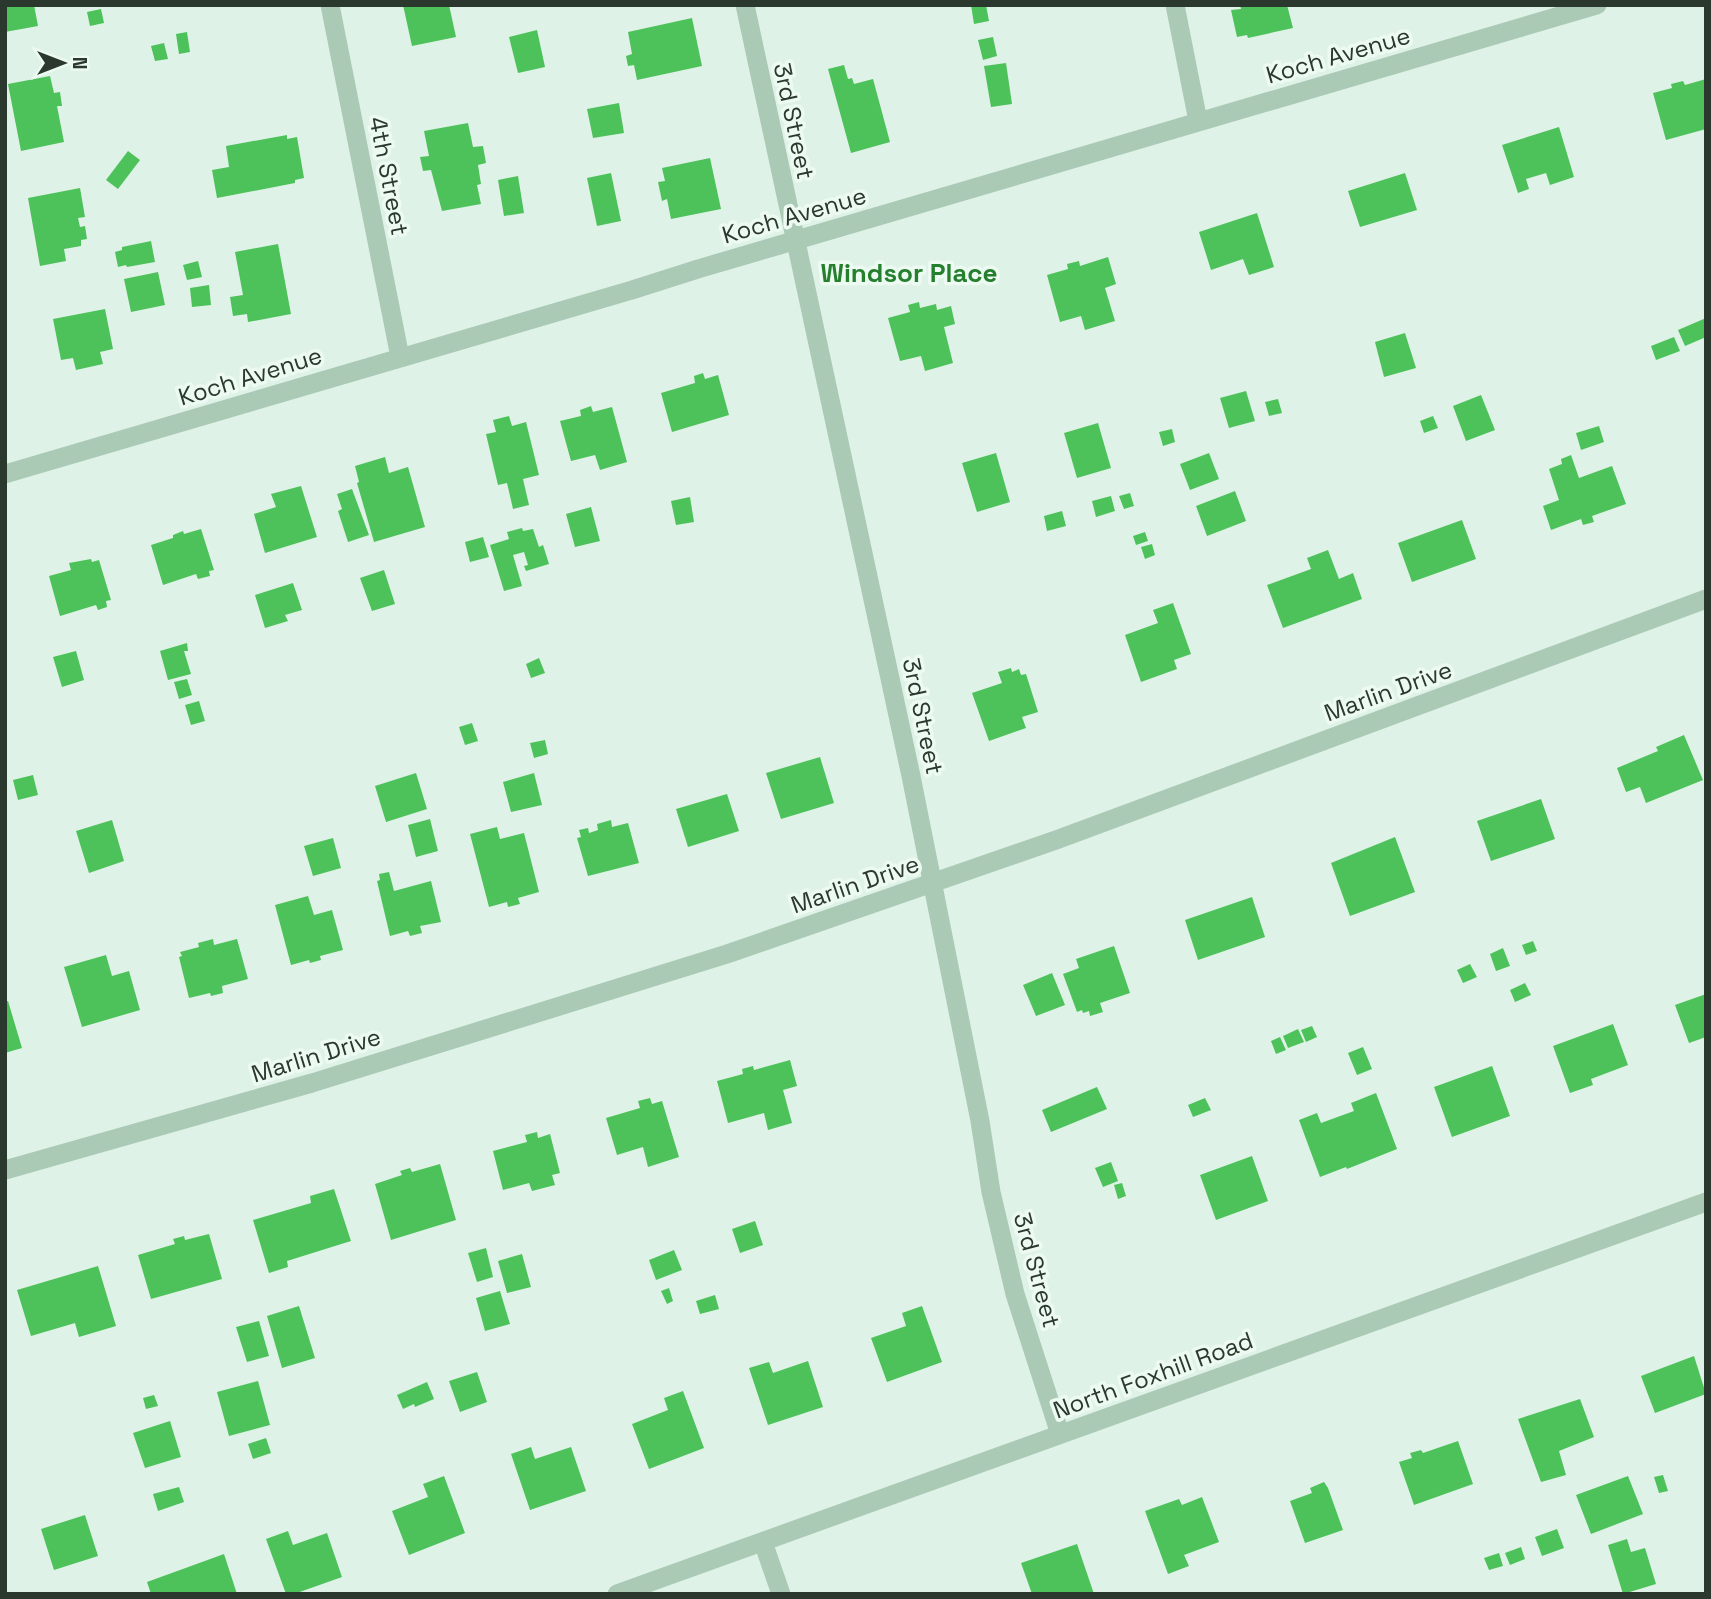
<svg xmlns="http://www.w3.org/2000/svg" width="1711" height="1599" font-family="'Space Grotesk',sans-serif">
  <rect width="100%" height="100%" fill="#dff2e7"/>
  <g fill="#4dc25a">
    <polygon points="5,5 34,5 38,26 5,32"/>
    <polygon points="403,5 449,5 456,37 412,46"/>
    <polygon points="971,5 986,5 989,21 974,24"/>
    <polygon points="1240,5 1287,5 1293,28 1248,38 1247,35 1237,37 1231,10 1241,9"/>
    <polygon points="101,9 104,23 90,26 87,12"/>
    <polygon points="692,18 702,66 637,80 634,65 628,66 626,56 632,54 628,32"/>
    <polygon points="537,30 545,67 518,73 509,37"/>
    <polygon points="187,32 190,52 179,54 176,34"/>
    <polygon points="993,37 997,56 983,60 978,40"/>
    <polygon points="164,43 168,59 155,61 151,46"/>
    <polygon points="1006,63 1012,104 991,107 984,66"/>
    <polygon points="844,65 848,79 852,78 854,84 873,79 890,142 851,153 828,69"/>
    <polygon points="50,76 54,93 60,92 62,106 57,106 64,142 21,151 8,84"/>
    <polygon points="1706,79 1706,129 1666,140 1653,93 1672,88 1671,84 1683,81 1685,85"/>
    <polygon points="619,103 624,133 593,138 587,109"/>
    <polygon points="468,123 473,147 483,146 486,163 478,165 481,184 477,185 481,204 442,211 431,170 423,171 420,157 429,156 424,131"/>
    <polygon points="1559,127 1574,177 1550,185 1546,173 1526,179 1529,189 1518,193 1502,145"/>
    <polygon points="287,135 287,139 297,137 304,178 295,180 295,183 217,198 212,170 229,167 226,146"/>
    <polygon points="128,151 140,160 118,189 106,180"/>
    <polygon points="710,158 721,209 671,219 667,199 662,201 658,182 665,181 662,168"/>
    <polygon points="611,173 621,221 597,226 587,178"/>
    <polygon points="1405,173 1417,210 1360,227 1348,191"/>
    <polygon points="518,176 524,213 504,216 498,180"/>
    <polygon points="80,188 85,217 78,218 80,227 85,226 87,239 81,240 81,246 64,249 66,261 40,266 28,198"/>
    <polygon points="1257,213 1274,267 1249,275 1243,259 1211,270 1199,232"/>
    <polygon points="151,241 155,262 127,267 126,265 118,267 115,252 122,250 122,247"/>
    <polygon points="278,244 291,314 248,322 247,314 233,316 230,297 243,295 235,252"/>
    <polygon points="1108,257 1116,284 1105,288 1115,321 1085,330 1081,316 1060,322 1047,275 1068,269 1067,264 1079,261 1080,266"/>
    <polygon points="198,261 202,277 187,280 183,265"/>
    <polygon points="158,272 165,305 131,312 124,279"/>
    <polygon points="209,285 211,305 192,307 190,288"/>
    <polygon points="919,302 920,308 936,304 937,310 951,306 955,324 944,327 953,363 925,371 921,356 900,361 888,318 910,312 908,305"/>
    <polygon points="105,309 113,349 100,352 103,364 76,370 73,358 61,360 53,319"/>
    <polygon points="1706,318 1706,337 1685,346 1678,330"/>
    <polygon points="1405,333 1416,368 1384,377 1375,342"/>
    <polygon points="1674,337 1680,351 1656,360 1651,346"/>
    <polygon points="703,373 705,379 718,375 729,415 672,432 661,393 695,383 694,376"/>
    <polygon points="1246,391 1255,421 1229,428 1220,398"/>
    <polygon points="1481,395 1495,430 1466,441 1453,406"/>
    <polygon points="1278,399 1282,413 1269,416 1265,402"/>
    <polygon points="591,406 593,412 612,407 627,462 600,470 595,455 571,461 560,421 581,416 580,410"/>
    <polygon points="509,416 512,426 526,422 539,475 523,479 529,505 513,509 507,483 498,485 486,434 496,432 493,420"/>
    <polygon points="1433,416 1438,428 1424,433 1420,421"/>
    <polygon points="1098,423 1111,468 1077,478 1064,433"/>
    <polygon points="1599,426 1604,442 1581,450 1576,433"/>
    <polygon points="1172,429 1175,442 1163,446 1159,432"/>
    <polygon points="996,453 1010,502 977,512 962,463"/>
    <polygon points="1209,453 1219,479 1190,490 1180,464"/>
    <polygon points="1571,455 1579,478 1612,466 1626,504 1592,516 1594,522 1583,525 1581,519 1551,530 1543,506 1559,500 1549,469 1562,464 1561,459"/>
    <polygon points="385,457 389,473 408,467 425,527 374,542 357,483 359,482 355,466"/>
    <polygon points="301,486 317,537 265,553 254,514 276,507 271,494"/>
    <polygon points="352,489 369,535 348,542 338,511 342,509 337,494"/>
    <polygon points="1235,491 1246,521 1207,536 1196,506"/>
    <polygon points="1130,493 1134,506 1124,509 1119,496"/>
    <polygon points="1111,496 1115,511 1096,517 1092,501"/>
    <polygon points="690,497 694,522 676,525 671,501"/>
    <polygon points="591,507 600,541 575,547 566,514"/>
    <polygon points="1062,511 1066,526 1047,531 1044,516"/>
    <polygon points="1462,520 1476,559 1412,582 1398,543"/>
    <polygon points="522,528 523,531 533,529 539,547 543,545 549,564 526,571 524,566 528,565 524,552 513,555 522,586 504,591 490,545 509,539 507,532"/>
    <polygon points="201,529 214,570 209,571 210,576 198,579 196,574 163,585 151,545 173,538 173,535 183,531 184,534"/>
    <polygon points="1145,532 1148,541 1136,545 1133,536"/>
    <polygon points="483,537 489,557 470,562 465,542"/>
    <polygon points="1152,544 1155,555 1145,559 1141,547"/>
    <polygon points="1328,550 1339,579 1353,573 1362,599 1283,628 1267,585 1311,569 1307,558"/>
    <polygon points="91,559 92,562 99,560 111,600 106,601 107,607 98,610 96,605 60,616 49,576 71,570 69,563"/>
    <polygon points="384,570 395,604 372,611 360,578"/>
    <polygon points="293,583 302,610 285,615 288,621 265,628 255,595"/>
    <polygon points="1173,603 1191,654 1174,660 1177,669 1141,682 1125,635 1158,623 1153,610"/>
    <polygon points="187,643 188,651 184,651 191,674 168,680 160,651"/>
    <polygon points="76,651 84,680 62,687 53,657"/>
    <polygon points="539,658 545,673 531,678 526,664"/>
    <polygon points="1011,668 1012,672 1019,669 1021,675 1026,674 1038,712 1022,717 1026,728 989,741 972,693 1002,683 998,672"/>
    <polygon points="187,679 192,695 179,699 174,682"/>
    <polygon points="199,701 205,721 191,725 185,705"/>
    <polygon points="472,723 478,741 465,745 459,727"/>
    <polygon points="1684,735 1703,780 1646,803 1640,787 1626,792 1617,768 1658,751 1656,747"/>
    <polygon points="545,740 548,754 534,758 530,743"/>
    <polygon points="820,757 834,803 781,819 766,773"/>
    <polygon points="416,773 427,809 386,822 375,786"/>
    <polygon points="534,773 542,805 511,812 503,782"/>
    <polygon points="33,775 38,795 18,800 13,780"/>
    <polygon points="727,794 739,831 688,847 676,809"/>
    <polygon points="1541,799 1555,839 1491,861 1477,821"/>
    <polygon points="430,819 438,851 416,857 408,825"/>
    <polygon points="112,820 124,861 89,873 76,831"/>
    <polygon points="611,820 612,827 628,823 639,863 588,876 577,838 581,837 579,830 588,828 589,833 598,830 597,824"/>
    <polygon points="497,827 500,839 524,833 539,892 518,898 520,904 508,907 507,902 489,907 470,834"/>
    <polygon points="1395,837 1415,892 1350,916 1331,863"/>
    <polygon points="333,838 341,868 313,876 304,846"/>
    <polygon points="389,872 394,891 431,881 441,922 420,926 422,933 410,936 408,931 390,936 377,881 380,880 379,874"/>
    <polygon points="308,896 314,915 332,910 343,950 320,956 321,960 310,963 309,960 291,965 275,905"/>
    <polygon points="1252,897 1265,937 1198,960 1185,920"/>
    <polygon points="213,939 214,945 237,939 248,979 222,986 223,993 211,996 210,993 189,998 179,957 182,956 180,952 199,947 198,943"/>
    <polygon points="1533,941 1537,951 1526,955 1522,945"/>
    <polygon points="1114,946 1130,993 1100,1003 1103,1012 1090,1016 1089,1011 1083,1013 1082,1010 1077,1012 1063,974 1079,968 1076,959"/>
    <polygon points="1503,948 1510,966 1496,971 1490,954"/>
    <polygon points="106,955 112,976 129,971 140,1010 82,1027 64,967"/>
    <polygon points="1470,964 1477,977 1463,983 1457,970"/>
    <polygon points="1052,973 1065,1005 1036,1016 1023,985"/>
    <polygon points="1525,983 1531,995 1515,1002 1510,990"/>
    <polygon points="1706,994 1706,1037 1689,1043 1675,1005"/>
    <polygon points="8,1001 22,1048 5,1053 5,1002"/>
    <polygon points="1613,1024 1628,1065 1591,1079 1593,1085 1570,1093 1553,1046"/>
    <polygon points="1312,1026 1317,1037 1306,1042 1301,1030"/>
    <polygon points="1298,1029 1304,1042 1288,1048 1283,1036"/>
    <polygon points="1280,1037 1286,1050 1276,1054 1271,1041"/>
    <polygon points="1363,1047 1372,1069 1357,1075 1348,1053"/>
    <polygon points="790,1060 797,1086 783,1090 792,1123 768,1130 764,1113 728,1123 717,1081 743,1074 742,1069 753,1066 754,1070"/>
    <polygon points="1492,1066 1510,1116 1452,1137 1434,1087"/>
    <polygon points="1097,1087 1107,1109 1051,1132 1042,1110"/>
    <polygon points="1376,1093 1397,1149 1347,1169 1346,1167 1320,1177 1299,1120 1317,1113 1321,1123 1354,1111 1351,1103"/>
    <polygon points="650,1098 652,1104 662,1101 679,1157 648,1167 643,1147 617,1155 606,1118 640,1108 638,1101"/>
    <polygon points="1205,1098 1211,1110 1193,1117 1188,1105"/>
    <polygon points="537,1132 538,1138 550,1134 560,1173 552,1175 555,1185 532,1191 529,1183 503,1190 493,1151 527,1142 525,1135"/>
    <polygon points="1252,1156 1268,1201 1216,1220 1200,1175"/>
    <polygon points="1111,1162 1118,1181 1103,1187 1095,1168"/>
    <polygon points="440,1164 456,1220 391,1240 375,1184 402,1175 400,1171 410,1168 412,1172"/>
    <polygon points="1122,1183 1126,1196 1118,1199 1114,1185"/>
    <polygon points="334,1189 351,1241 287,1261 288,1267 269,1273 253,1220 311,1203 310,1196"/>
    <polygon points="755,1221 763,1245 740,1253 732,1229"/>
    <polygon points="209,1234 222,1279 151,1299 138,1255 175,1244 173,1239 184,1236 185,1240"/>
    <polygon points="486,1248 493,1277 477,1282 468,1253"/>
    <polygon points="674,1250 682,1270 656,1280 649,1260"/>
    <polygon points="522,1254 531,1287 507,1293 498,1261"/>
    <polygon points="98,1266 116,1326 79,1337 75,1323 31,1336 17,1290"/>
    <polygon points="669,1288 673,1301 667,1304 661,1291"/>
    <polygon points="500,1291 510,1324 485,1331 476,1298"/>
    <polygon points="715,1295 719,1309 700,1314 696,1301"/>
    <polygon points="299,1306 315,1358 282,1368 267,1316"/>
    <polygon points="922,1306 942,1362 887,1382 871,1338 906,1326 902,1313"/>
    <polygon points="259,1321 269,1356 247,1362 236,1327"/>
    <polygon points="1694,1356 1706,1394 1655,1413 1641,1376"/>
    <polygon points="808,1361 823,1407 768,1425 749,1368 769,1362 773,1373"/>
    <polygon points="477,1372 487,1402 460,1412 449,1381"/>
    <polygon points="258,1381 270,1425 229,1436 217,1392"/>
    <polygon points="427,1382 434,1399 415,1407 414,1404 403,1409 397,1395"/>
    <polygon points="683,1391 704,1448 649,1469 632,1424 668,1410 664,1398"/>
    <polygon points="154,1395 158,1406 146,1409 143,1398"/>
    <polygon points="1580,1399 1594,1437 1559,1451 1566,1475 1541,1482 1518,1419"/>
    <polygon points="170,1421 181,1457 145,1468 133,1433"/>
    <polygon points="266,1438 271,1453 253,1459 248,1444"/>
    <polygon points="1458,1441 1473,1484 1414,1505 1399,1462 1412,1458 1410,1453 1421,1450 1423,1453"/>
    <polygon points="531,1447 535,1459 571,1447 586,1491 530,1510 511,1454"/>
    <polygon points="1663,1475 1668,1491 1659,1493 1654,1477"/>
    <polygon points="444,1476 465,1533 409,1555 392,1511 428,1497 423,1484"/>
    <polygon points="1628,1476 1643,1514 1591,1534 1576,1495"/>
    <polygon points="1324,1482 1328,1488 1343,1530 1305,1543 1290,1501 1312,1493 1310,1488"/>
    <polygon points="179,1487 184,1502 158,1511 153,1494"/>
    <polygon points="1202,1497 1219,1542 1184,1555 1189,1566 1168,1574 1145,1511 1179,1499 1182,1505"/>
    <polygon points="85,1515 98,1556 54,1570 41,1529"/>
    <polygon points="1557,1529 1564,1548 1542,1556 1535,1537"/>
    <polygon points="288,1531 293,1545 327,1533 342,1577 294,1594 286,1594 266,1539"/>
    <polygon points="1627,1539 1631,1552 1645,1548 1656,1584 1623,1594 1608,1545"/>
    <polygon points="1077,1544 1094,1594 1032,1594 1021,1563"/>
    <polygon points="1521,1547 1525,1559 1510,1565 1505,1553"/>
    <polygon points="1499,1553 1503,1566 1489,1570 1484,1558"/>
    <polygon points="224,1554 237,1594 151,1594 147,1582"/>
  </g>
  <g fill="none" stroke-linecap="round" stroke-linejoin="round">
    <g stroke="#abcab5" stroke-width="19">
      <polyline points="330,5 400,357"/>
      <polyline points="745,5 911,776 980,1121 991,1192 1015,1294 1060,1434"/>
      <polyline points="1175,5 1198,121"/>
      <polyline points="5,474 632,290 698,269 1597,5"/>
      <polyline points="5,1170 312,1083 727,954 1056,840 1706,599"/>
      <polyline points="763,1542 781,1594"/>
      <polyline points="617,1594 1706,1202"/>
    </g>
  </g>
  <g text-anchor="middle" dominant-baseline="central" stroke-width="7" stroke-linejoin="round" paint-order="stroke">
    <g font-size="24" fill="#2a382d" stroke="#ecfaf1">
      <text transform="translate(1338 55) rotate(-16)">Koch Avenue</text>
      <text transform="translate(794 121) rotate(78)">3rd Street</text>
      <text transform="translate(389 176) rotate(79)">4th Street</text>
      <text transform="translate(794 215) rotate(-16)">Koch Avenue</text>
      <text transform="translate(250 376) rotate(-17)">Koch Avenue</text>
      <text transform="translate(1388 691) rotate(-20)">Marlin Drive</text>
      <text transform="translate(923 716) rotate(78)">3rd Street</text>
      <text transform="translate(855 884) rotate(-19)">Marlin Drive</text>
      <text transform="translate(316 1055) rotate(-17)">Marlin Drive</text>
      <text transform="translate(1037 1270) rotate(75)">3rd Street</text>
      <text transform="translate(1153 1375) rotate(-20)">North Foxhill Road</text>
    </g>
    <g font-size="26" font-weight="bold" fill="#257f2e" stroke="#ecfaf1">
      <text x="909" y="273">Windsor Place</text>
    </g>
  </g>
  <rect width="1711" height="1599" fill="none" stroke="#2a382d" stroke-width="14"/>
  <g transform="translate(63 63) rotate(90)" stroke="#ecfaf1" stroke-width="5" paint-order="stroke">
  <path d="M0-5L12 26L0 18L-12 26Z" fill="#2a382d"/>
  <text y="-10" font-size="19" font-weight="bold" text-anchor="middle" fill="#2a382d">N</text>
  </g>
</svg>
